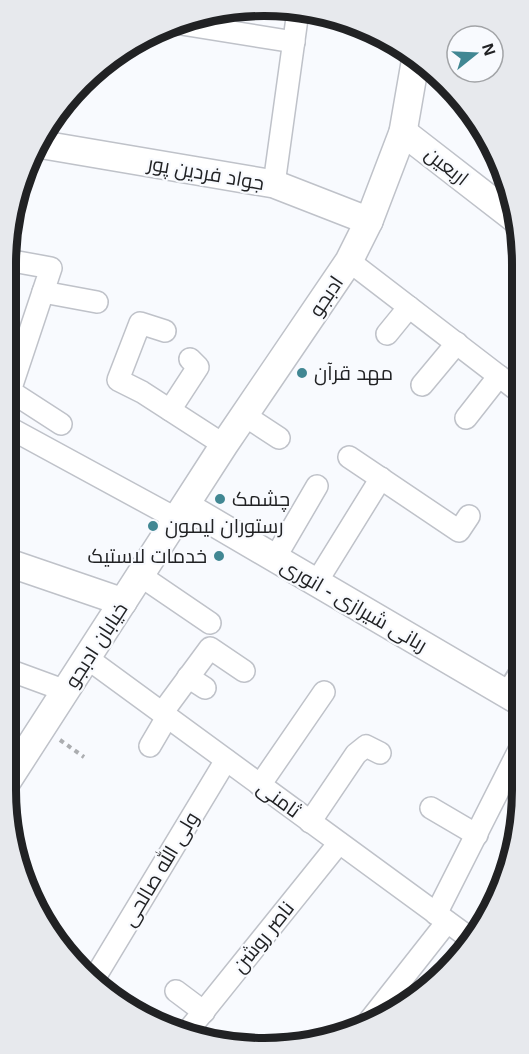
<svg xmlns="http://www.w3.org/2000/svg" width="529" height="1054" font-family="Arial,Cairo,sans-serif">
  <rect width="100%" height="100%" fill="#f8fafe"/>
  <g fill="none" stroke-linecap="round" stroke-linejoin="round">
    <g stroke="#bfc2c9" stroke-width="14">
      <polyline id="service" points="502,691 522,660"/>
    </g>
    <g stroke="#bfc2c9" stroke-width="24">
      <g id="minor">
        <polyline points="175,23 294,42"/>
        <polyline points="274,184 298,11"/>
        <polyline points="7,260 51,268 10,391 61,424"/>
        <polyline points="349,261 521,393"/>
        <polyline points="43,292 97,302"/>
        <polyline points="165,331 140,323 118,380 142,392 224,445"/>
        <polyline points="387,334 409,307"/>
        <polyline points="422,385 457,343"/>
        <polyline points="170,410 198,367 190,359"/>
        <polyline points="244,415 279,438"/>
        <polyline points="466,418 499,376"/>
        <polyline points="6,426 177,519"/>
        <polyline points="349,457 459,531 469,516"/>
        <polyline points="275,558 317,486"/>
        <polyline points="141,576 210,623"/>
        <polyline points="316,583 381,478"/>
        <polyline points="87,658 471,939"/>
        <polyline points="6,669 66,691"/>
        <polyline points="188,677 205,688"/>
        <polyline points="162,713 210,648 244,671"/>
        <polyline points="150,746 167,717"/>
        <polyline points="260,785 324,692"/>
        <polyline points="431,808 477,835"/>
        <polyline points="310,822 356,754 366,746 380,753"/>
        <polyline points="436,914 522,744"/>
        <polyline points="94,979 226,760"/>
        <polyline points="176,991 204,1012"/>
        <polyline points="366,1025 447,922"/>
        <polyline points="187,1032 339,843"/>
      </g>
    </g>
    <g stroke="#bfc2c9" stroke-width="30">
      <g id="tertiary">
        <polyline points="403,132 519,222"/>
        <polyline points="38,144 274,184 369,221"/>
        <polyline points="186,506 522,703"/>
        <polyline points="6,562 123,602"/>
        <polyline points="6,783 224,445 349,261 369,221 403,132 415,63"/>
      </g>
    </g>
    <polyline stroke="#abadb0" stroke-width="4" stroke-dasharray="4.5 4.5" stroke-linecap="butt" points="60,740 84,757"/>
    <use href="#service" stroke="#fff" stroke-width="10"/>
    <use href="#minor" stroke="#fff" stroke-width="21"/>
    <use href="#tertiary" stroke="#fff" stroke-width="27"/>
  </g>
  <g fill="#418793" stroke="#f8fafe" stroke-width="2">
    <circle cx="302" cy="373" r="6"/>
    <circle cx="220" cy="499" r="6"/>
    <circle cx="153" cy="526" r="6"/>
    <circle cx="219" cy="556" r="6"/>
  </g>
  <g text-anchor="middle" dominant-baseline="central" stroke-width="4.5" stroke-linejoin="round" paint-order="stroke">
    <g font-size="20" fill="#212224" stroke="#f8fafe">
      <text transform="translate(447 166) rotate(38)">اربعین</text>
      <text transform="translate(206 173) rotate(10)">جواد فردین پور</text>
      <text transform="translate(326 296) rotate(-56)">ادبجو</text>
      <text transform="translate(354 605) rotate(30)">ربانی شیرازی - انوری</text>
      <text transform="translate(96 645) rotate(-57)">خیابان ادبجو</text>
      <text transform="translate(279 799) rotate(36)">ثامنی</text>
      <text transform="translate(160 869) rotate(-59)">ولی الله صالحی</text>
      <text transform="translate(263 937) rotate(-51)">ناصر روشن</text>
    </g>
    <g font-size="20" fill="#212224" stroke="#f8fafe" text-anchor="start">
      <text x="314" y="373">مهد قرآن</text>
      <text x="232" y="499">چشمک</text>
      <text x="165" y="526">رستوران لیمون</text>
      <text x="207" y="556" text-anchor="end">خدمات لاستیک</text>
    </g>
  </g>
  <path d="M0 0H529V1054H0ZM264 16H264A248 248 0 0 1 512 264V790A248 248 0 0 1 264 1038H264A248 248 0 0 1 16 790V264A248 248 0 0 1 264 16Z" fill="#e7e9ed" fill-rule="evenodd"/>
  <path fill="none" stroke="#212224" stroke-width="8" d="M264 16H264A248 248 0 0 1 512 264V790A248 248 0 0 1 264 1038H264A248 248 0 0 1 16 790V264A248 248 0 0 1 264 16Z"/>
  <g transform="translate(475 54) rotate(72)"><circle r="28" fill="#f8fafe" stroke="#a2a4a7" stroke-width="1.5"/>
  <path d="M0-4.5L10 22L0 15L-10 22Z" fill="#418793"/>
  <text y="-9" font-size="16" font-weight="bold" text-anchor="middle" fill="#212224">N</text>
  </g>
</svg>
